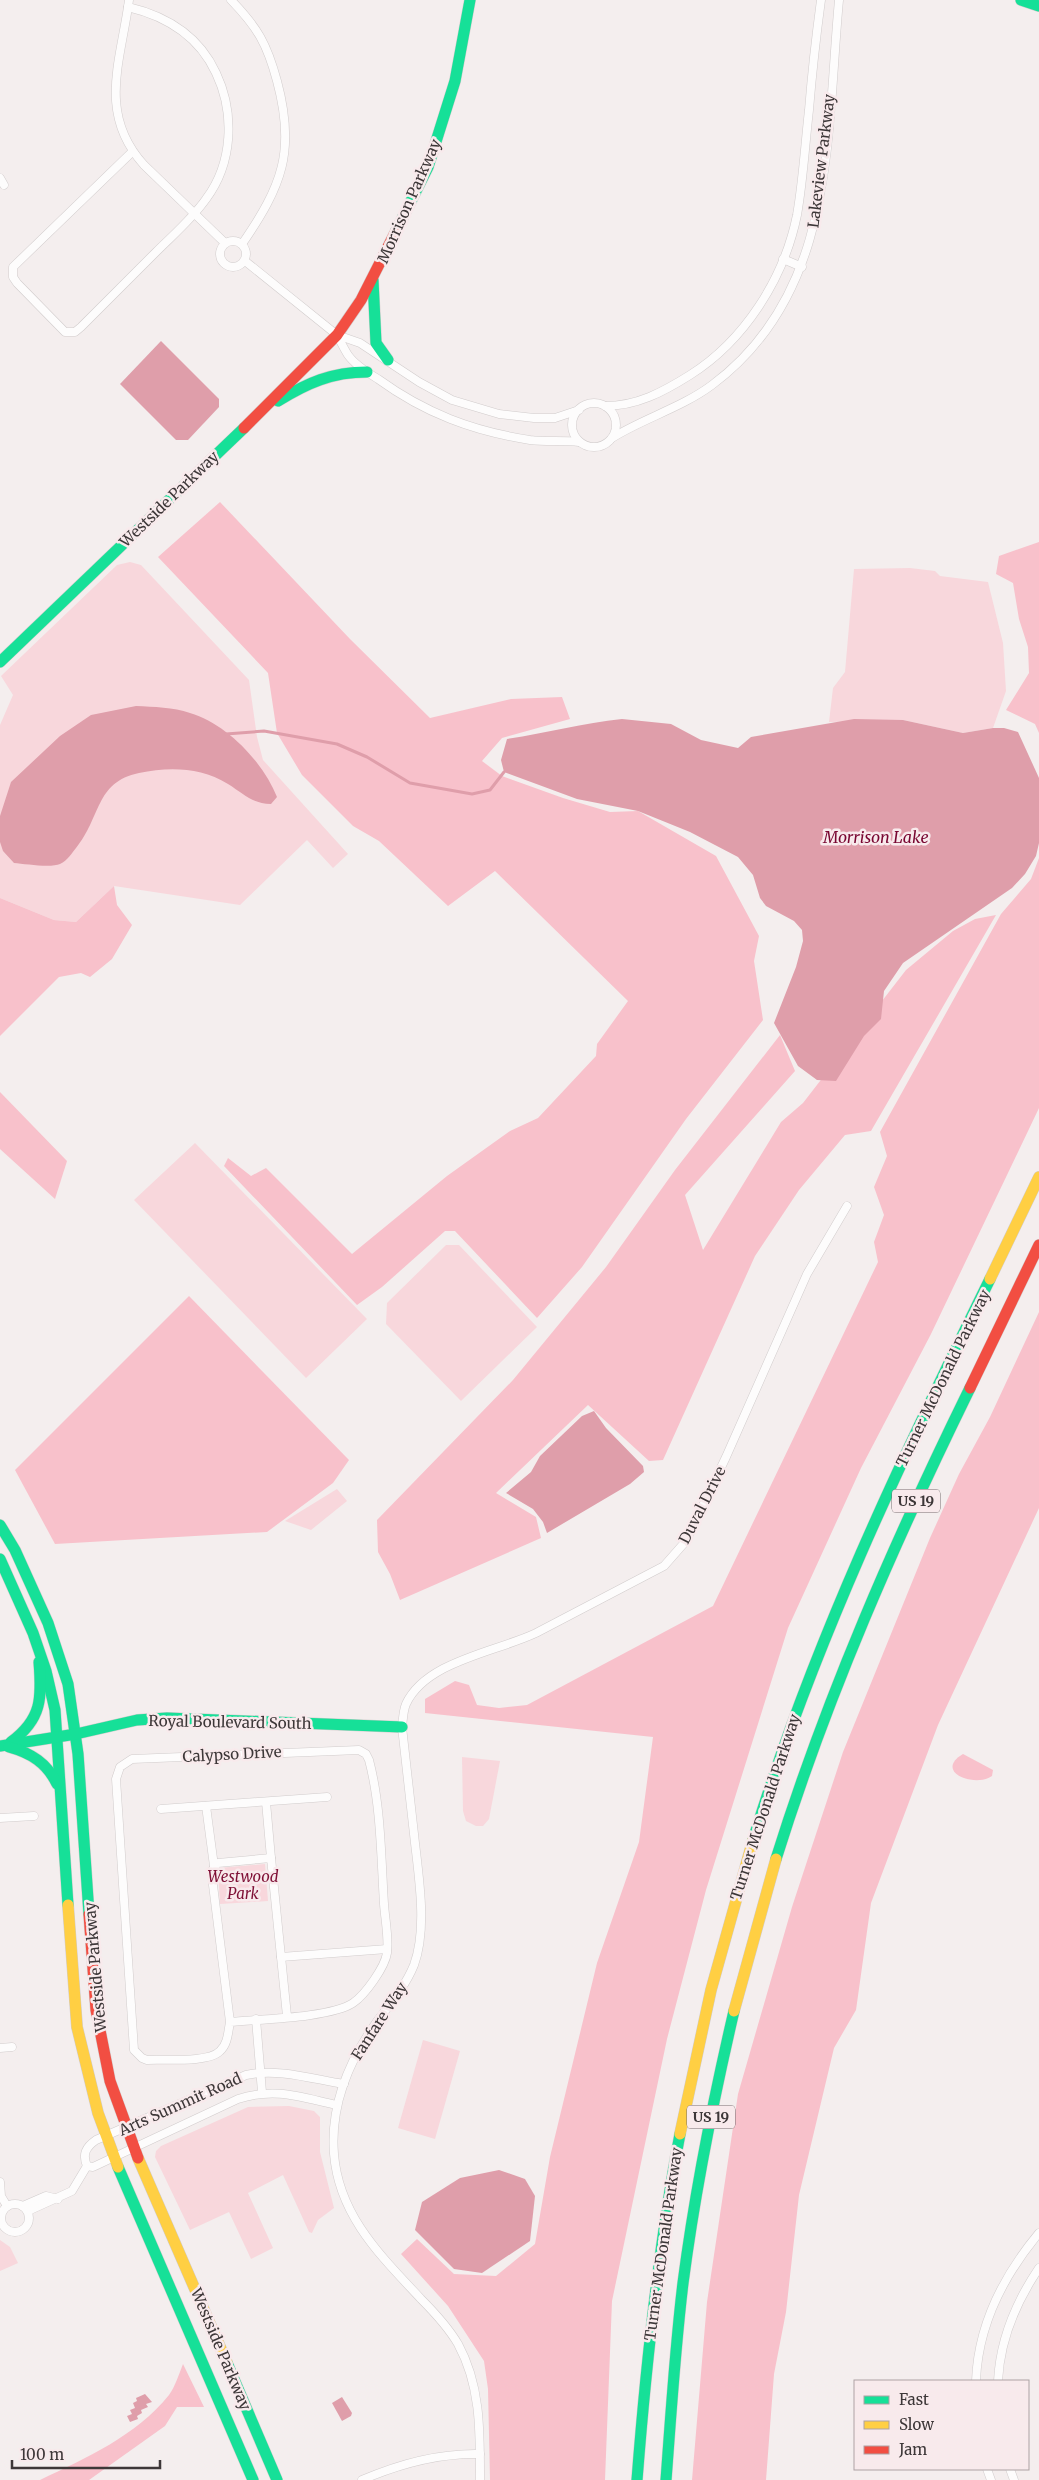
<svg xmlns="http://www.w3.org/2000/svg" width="1039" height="2480" font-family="Merriweather,serif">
  <rect width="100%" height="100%" fill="#f4eeee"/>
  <g fill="#f8d7dc">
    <polygon points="130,562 141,565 249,680 257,737 263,760 348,854 333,868 307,840 240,905 114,886 76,922 54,920 0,898 0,725 13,695 1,676 117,565"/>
    <polygon points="910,568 935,571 940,576 988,582 1003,643 1006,691 993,728 963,733 903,720 829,722 833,688 845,672 854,569"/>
    <polygon points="195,1143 367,1319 306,1378 134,1200"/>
    <polygon points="446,1245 459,1245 537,1327 461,1401 386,1324 387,1303"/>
    <polygon points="337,1489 347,1501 311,1530 285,1521"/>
    <polygon points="462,1757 500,1761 489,1819 483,1826 476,1826 466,1821 463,1811"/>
    <polygon points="265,1864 268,1901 220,1904 218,1868"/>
    <polygon points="423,2040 460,2051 435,2139 398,2128"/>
    <polygon points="289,2106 314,2111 320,2117 320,2152 334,2208 318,2220 312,2233 309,2232 283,2175 248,2193 273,2248 251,2259 229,2212 190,2230 155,2157 156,2151 161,2146 248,2107"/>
    <polygon points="0,2240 10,2247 18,2263 0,2271"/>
  </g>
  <g fill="#f8c1cb">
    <polygon points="220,502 350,639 430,718 511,699 562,697 570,719 502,738 482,761 502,776 563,798 610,812 638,811 716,856 759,936 754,961 763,1020 686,1119 582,1267 537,1318 455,1231 445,1231 382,1287 357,1305 224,1166 228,1158 251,1176 266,1168 352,1254 447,1176 510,1131 538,1118 596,1056 597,1044 628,1001 495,871 448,906 379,841 353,826 302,775 277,733 268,673 158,557"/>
    <polygon points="1039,542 1039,733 1035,724 1006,710 1029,673 1028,647 1019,619 1013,583 996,574 999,556"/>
    <polygon points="1039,858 1039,1108 931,1334 861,1468 788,1628 706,1890 667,2039 612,2301 605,2480 490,2480 488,2389 484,2361 448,2306 401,2254 417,2239 454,2274 496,2276 535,2244 550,2157 597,1963 639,1842 653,1737 425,1713 425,1699 455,1681 469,1685 477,1705 499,1708 527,1705 713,1606 878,1262 874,1242 884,1215 874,1187 887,1156 880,1132 1001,914 1031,879"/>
    <polygon points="114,886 117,905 132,925 112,959 90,977 81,973 59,977 0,1036 0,898 54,920 76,922"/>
    <polygon points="996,915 871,1131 845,1135 799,1190 755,1256 663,1460 649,1461 588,1405 496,1493 536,1517 541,1538 400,1600 390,1574 378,1552 377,1520 513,1380 606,1267 675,1170 780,1035 795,1071 685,1195 703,1250 781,1122 803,1103 906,970 953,931 975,919"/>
    <polygon points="0,1092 67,1161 55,1199 0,1149"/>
    <polygon points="189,1296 349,1460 333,1483 267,1532 55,1544 15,1470"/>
    <polygon points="1039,1312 1039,1508 938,1725 871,1903 856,2010 834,2048 799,2195 786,2312 774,2374 766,2480 692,2480 707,2302 738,2094 792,1907 843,1752 930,1538 959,1474 990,1417"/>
    <path d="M963,1754l30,16 -1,6c-17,12 -59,-4 -29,-22z"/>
    <path d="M183,2364l21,43h-27l-12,19 -76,54h-49c46,-22 96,-44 129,-85 6,-8 10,-21 14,-31z"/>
  </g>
  <g fill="#df9eaa">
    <polygon points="161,341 219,399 219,407 188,440 176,440 120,384"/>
    <path d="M136,706c18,1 37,1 54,7 37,11 73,49 87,84l-6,7c-20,-1 -27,-10 -43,-20 -28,-17 -59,-17 -89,-11 -44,9 -38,45 -63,75 -5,6 -8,12 -16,16 -9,4 -35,0 -46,-1l-11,-12 -3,-9v-26l11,-34 49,-46 31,-21z"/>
    <path d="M622,719l49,5 30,16 37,8 13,-11 103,-18 49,1 60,13 30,-5h11l14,4 21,46v65l-3,13 -11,18 -13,14 -109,75 -19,28 -3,28 -17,17 -28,45 -19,-1 -19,-14 -24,-43 22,-56 7,-26 -1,-11 -8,-9 -28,-15 -6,-8 -7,-23 -15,-18 -48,-25 -52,-21 -61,-12 -73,-27 -3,-12 6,-21c39,-6 76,-16 115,-20z"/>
    <polygon points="594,1411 606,1428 643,1466 644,1472 630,1484 547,1533 543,1522 533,1509 506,1493 531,1472 540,1456 582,1416"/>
    <polygon points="499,2170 525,2179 535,2196 530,2241 482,2273 454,2269 415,2230 422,2202 460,2178"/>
    <polygon points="145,2394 152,2402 146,2404 148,2407 141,2410 142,2413 137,2416 138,2419 130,2422 127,2416 132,2414 130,2410 135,2408 133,2403 137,2401 136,2398"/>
    <polygon points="342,2397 352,2413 351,2416 342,2421 332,2403"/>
  </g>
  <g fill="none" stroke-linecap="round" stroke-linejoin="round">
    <polyline stroke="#df9eaa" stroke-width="3" points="226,734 264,731 337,744 367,757 410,783 472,794 490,790 504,772"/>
    <g stroke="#d1cccc" stroke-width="9">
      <g id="street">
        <path d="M129,0c-8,61 -32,113 15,165l81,78"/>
        <path d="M231,0c27,28 36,44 46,81 19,70 5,105 -35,163"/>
        <path d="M128,7c38,9 71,29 88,66 19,40 17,90 -10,126 -14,20 -33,36 -50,53 -25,25 -50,50 -75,75l-6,5h-10l-48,-49 -4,-6v-10l119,-115"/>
        <polyline points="0,178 4,185"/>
        <circle cx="233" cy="254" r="13"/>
        <polyline points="783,259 802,267"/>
        <polyline points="245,261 337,335 360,343 419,382 452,400 499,414 534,418 555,418 579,410"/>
        <path d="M337,335c4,7 7,14 11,20 7,10 20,18 30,24 47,34 94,52 152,61 16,2 33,0 49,2"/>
        <circle cx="594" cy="425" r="22"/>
        <path d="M605,406c32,0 58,-14 85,-31 54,-34 94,-96 107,-160 6,-34 8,-70 12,-105 3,-37 7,-73 12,-110"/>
        <path d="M612,438c32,-20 69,-30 100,-53 124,-92 114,-247 127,-385"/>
        <polyline points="266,1802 271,1858"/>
        <polyline points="206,1806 214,1866"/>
        <polyline points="161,1809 327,1797"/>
        <polyline points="0,1818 34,1816"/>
        <polyline points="281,1957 387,1949"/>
        <polyline points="256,2019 262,2092"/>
        <path d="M230,2022c30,-3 100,-4 123,-19 12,-8 32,-36 34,-50 2,-15 -2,-34 -3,-49 -3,-47 -3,-99 -15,-144l-3,-6 -7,-4 -227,9 -12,8 -4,12 18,271 8,8 5,2c17,-1 62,3 73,-9 8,-7 8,-19 10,-29l-17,-137v-16l5,-6 53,-5 16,158"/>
        <polyline points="0,2048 12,2047"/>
        <path d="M337,2105c-37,-8 -62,-18 -99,-6l-145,68 -6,-1c-5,-12 -1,-19 9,-26l150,-65c32,-7 66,4 98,9"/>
        <polyline points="0,2182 1,2196 7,2206"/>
        <circle cx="15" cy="2218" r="14"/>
        <polyline points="23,2206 46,2196 58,2199"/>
        <polyline points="28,2211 72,2191 87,2166"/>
        <path d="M976,2381c2,-56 28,-106 63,-148"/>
        <path d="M998,2381c2,-41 18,-79 41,-113"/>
        <polyline points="987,2469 991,2480"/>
        <polyline points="1010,2469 1014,2480"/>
        <path d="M362,2480c37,-16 77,-27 118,-26"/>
        <path d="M480,2480c0,-48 1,-94 -22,-136 -10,-17 -23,-31 -37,-45 -40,-43 -82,-83 -87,-145 -4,-50 15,-94 44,-134 13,-17 28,-35 36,-55 14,-38 4,-92 0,-131 -4,-36 -8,-71 -12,-107 1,-7 1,-16 4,-23 20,-43 90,-52 130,-71l128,-67 22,-25 40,-84 81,-183 40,-68"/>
      </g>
    </g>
    <g stroke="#d1cccc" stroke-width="12">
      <g id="fast">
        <polyline points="1021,0 1039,6"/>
        <polyline points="396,231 428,167 455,81 470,0"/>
        <polyline points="373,280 376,343 388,360"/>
        <path d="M278,401c29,-18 54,-29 89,-29"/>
        <polyline points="0,662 244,428"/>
        <polyline points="0,1525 15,1550 48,1623 68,1684 78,1754 89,1914"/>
        <polyline points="0,1559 33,1633 46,1671 55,1710 68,1905"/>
        <path d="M11,1742c31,-23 31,-44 28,-80"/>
        <polyline points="0,1746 76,1734 137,1720 167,1718 402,1727"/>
        <path d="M9,1747c22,6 38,16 48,37"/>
        <path d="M753,1840c60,-195 147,-378 237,-561"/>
        <path d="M776,1859c51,-163 119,-318 194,-471"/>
        <polyline points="118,2167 253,2480"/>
        <polyline points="227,2363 277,2480"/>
        <path d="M637,2480c9,-116 21,-231 43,-346"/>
        <path d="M666,2480c5,-66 9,-131 17,-197 12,-92 30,-182 51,-272"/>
      </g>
    </g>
    <g stroke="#d1cccc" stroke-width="12">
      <g id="slow">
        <polyline points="990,1279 1039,1177"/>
        <polyline points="68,1905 77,2027 98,2113 118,2167"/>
        <polyline points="734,2011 776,1859"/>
        <polyline points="680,2134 711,1990 753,1840"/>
        <polyline points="138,2158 227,2363"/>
      </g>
    </g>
    <g stroke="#d1cccc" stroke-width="12">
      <g id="jam">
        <polyline points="244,428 337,335 361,300 396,231"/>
        <polyline points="970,1388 1039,1245"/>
        <polyline points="89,1914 96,2010 110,2081 138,2158"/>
      </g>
    </g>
    <use href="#street" stroke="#fdfcfc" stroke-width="8"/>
    <use href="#fast" stroke="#16e098" stroke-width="11"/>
    <use href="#slow" stroke="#ffcf43" stroke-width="11"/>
    <use href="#jam" stroke="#f24e42" stroke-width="11"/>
  </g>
  <g text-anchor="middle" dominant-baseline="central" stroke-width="5" stroke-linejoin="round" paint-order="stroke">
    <g fill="#f8eaec" stroke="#756d6e" stroke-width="1">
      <rect x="892" y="1489.5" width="48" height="23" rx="4"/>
      <rect x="687" y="2105.5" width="48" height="23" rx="4"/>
    </g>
    <g font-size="14" font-weight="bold" fill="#3d3738">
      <text x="916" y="1501">US 19</text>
      <text x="711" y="2117">US 19</text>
    </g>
    <g font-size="15" fill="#3d3738" stroke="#f8eaec">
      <text transform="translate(821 161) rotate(-83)">Lakeview Parkway</text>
      <text transform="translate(409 201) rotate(-66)">Morrison Parkway</text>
      <text transform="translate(169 499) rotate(-44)">Westside Parkway</text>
      <text transform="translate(943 1378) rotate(-64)">Turner McDonald Parkway</text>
      <text transform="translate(702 1505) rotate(-63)">Duval Drive</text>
      <text transform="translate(230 1722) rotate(1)">Royal Boulevard South</text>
      <text transform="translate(232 1754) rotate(-3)">Calypso Drive</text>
      <text transform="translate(765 1807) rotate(-72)">Turner McDonald Parkway</text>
      <text transform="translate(95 1967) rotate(-95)">Westside Parkway</text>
      <text transform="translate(379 2021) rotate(-57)">Fanfare Way</text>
      <text transform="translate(180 2104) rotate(-24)">Arts Summit Road</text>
      <text transform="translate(663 2244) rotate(-82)">Turner McDonald Parkway</text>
      <text transform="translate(221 2349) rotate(67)">Westside Parkway</text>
    </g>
    <g font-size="15" font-style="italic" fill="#7f1036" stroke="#f8eaec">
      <text x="243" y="1876">Westwood<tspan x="243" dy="17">Park</tspan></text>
    </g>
    <g font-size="16" font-style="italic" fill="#780631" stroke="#f8eaec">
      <text x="876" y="837">Morrison Lake</text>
    </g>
  </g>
  <rect x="854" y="2380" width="175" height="90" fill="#f8eaec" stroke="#ada2a4"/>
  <rect x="864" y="2396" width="25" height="8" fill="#16e098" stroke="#ada2a4"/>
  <text x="899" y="2405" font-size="15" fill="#3d3738">Fast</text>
  <rect x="864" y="2421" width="25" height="8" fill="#ffcf43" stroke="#ada2a4"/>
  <text x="899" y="2430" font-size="15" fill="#3d3738">Slow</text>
  <rect x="864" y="2446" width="25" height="8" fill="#f24e42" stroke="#ada2a4"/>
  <text x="899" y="2455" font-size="15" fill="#3d3738">Jam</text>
  <path d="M12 2460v8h148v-8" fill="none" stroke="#3d3738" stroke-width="2.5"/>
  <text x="20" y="2460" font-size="15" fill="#3d3738" stroke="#f8eaec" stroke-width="4" paint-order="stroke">100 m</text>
</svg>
